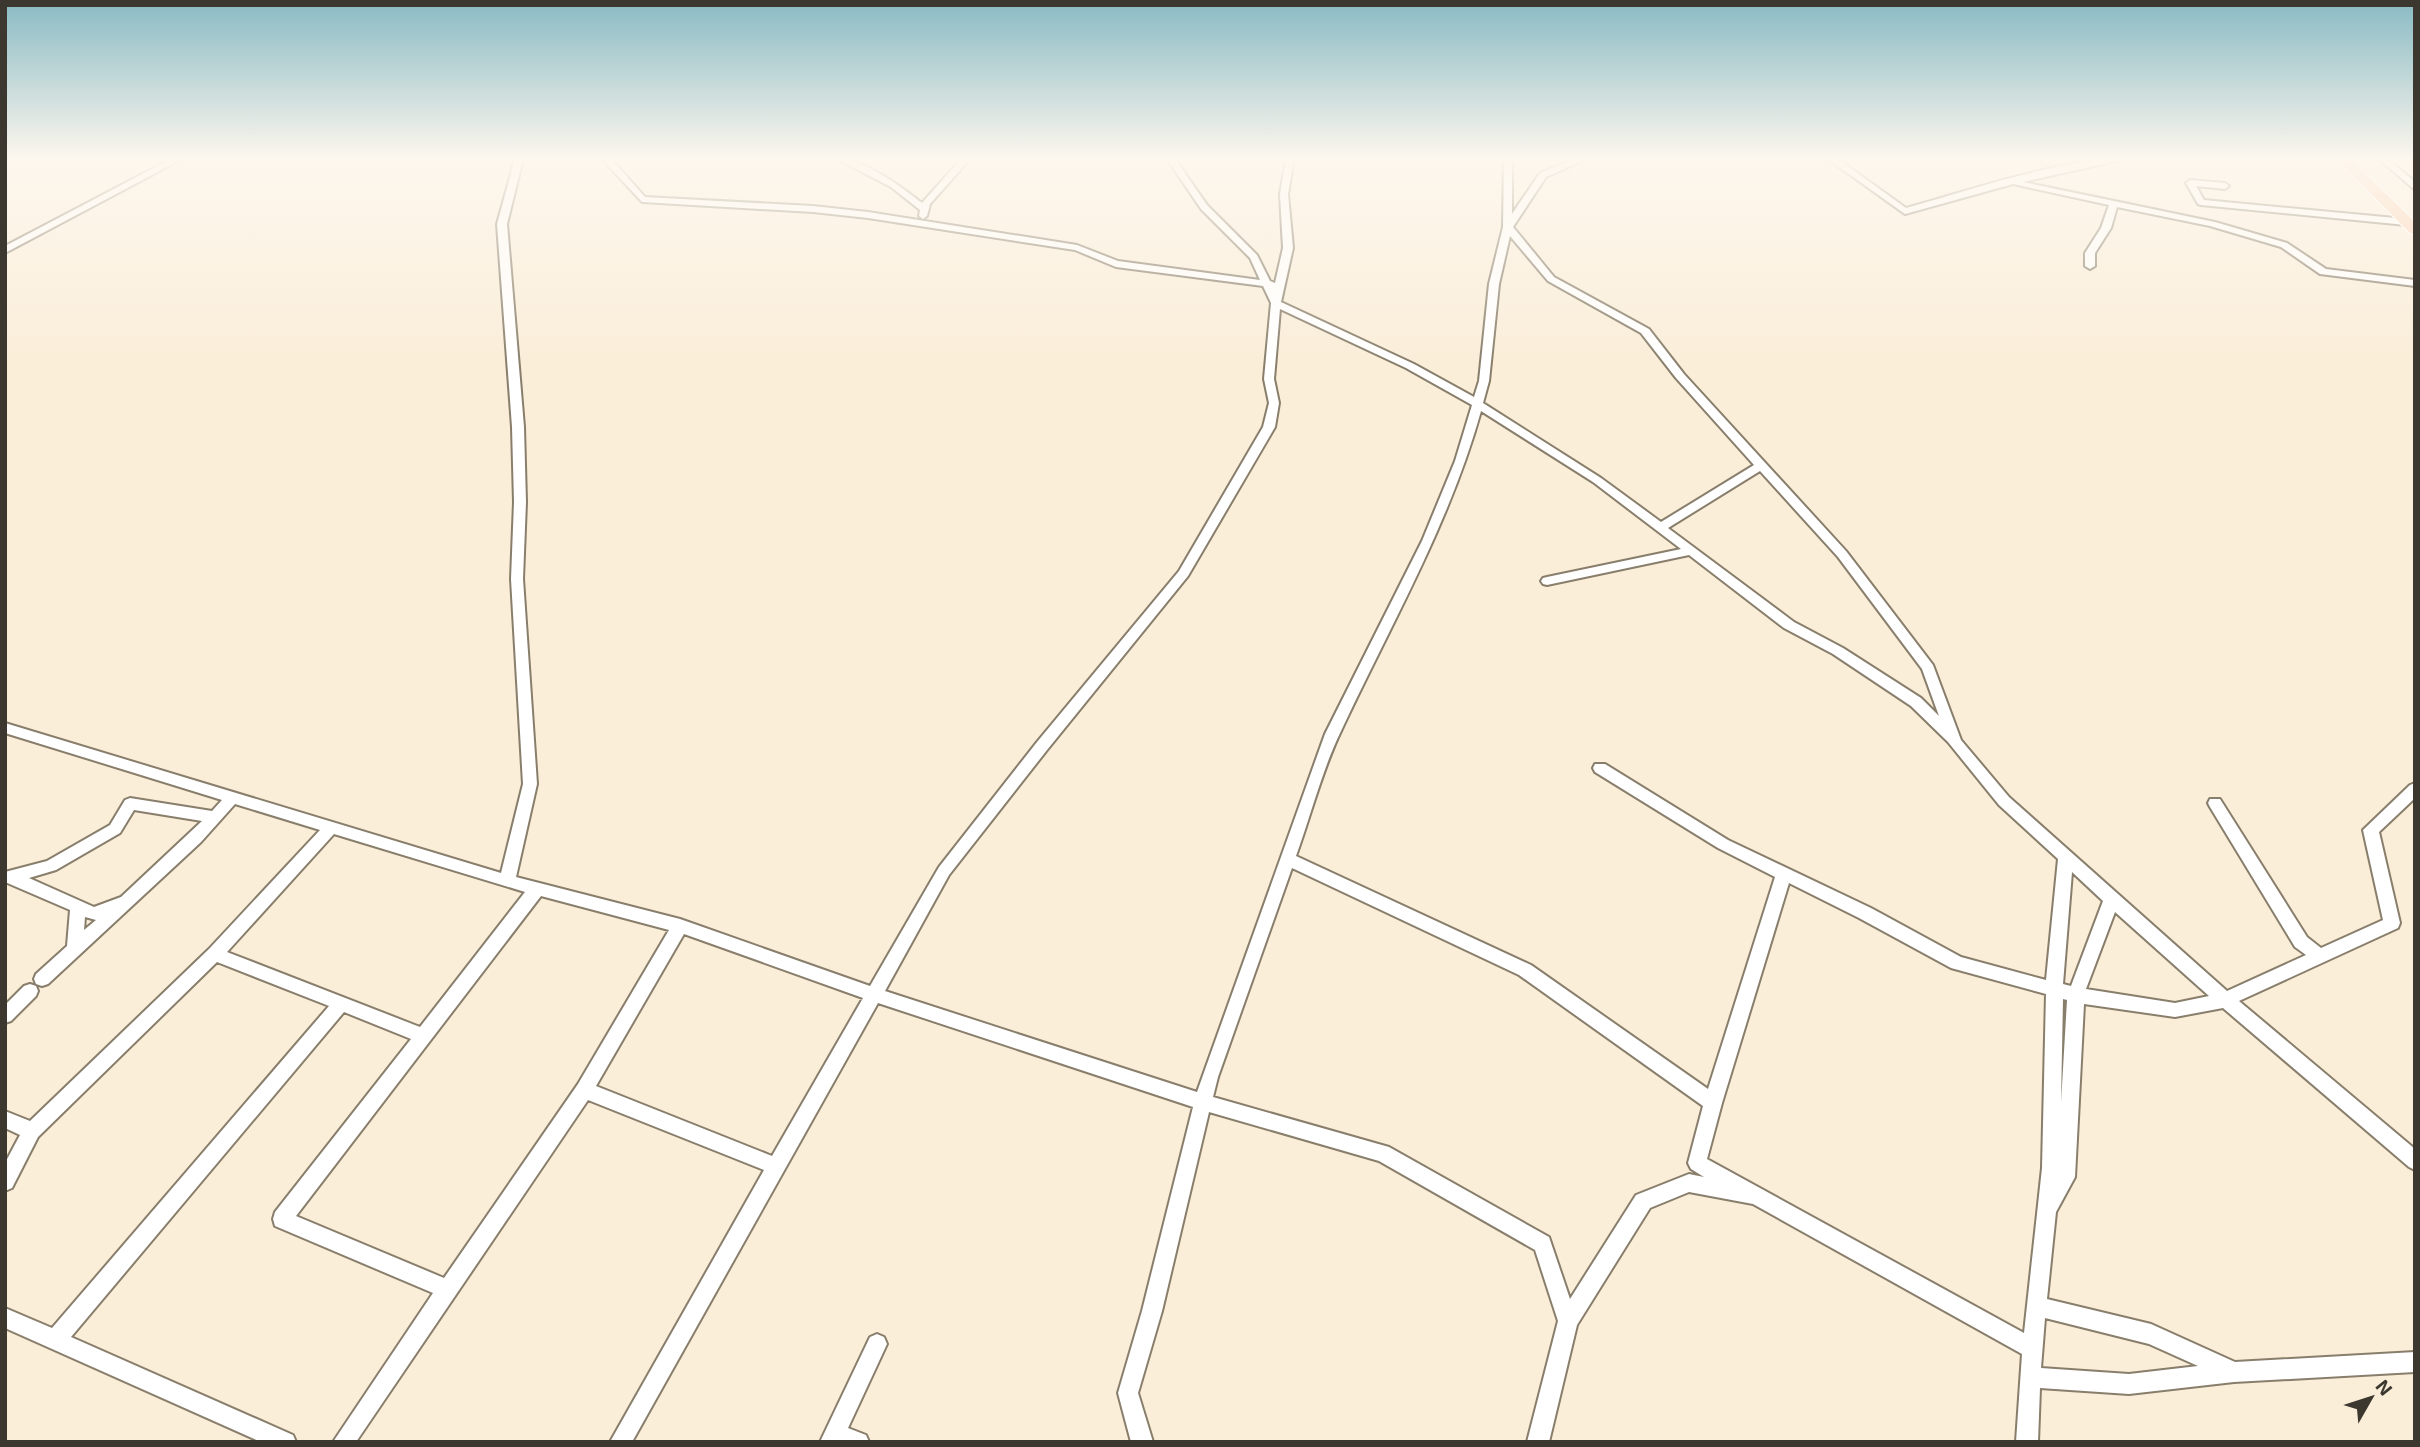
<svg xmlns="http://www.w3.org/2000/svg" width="2420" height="1447" font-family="'Exo 2',sans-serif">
  <rect width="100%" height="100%" fill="#faeed9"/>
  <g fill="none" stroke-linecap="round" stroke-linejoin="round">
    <g stroke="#887e6b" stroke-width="4">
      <g id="street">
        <polygon points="171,159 182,159 5,253 5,246"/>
        <path d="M515,159h8l-16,65 17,203 2,75 -3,77 14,205 -21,93 164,42 190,67 69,-119 98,-125 142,-171 84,-144 6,-24 -5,-24 7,-76 -8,-17 -147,-19 -41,-17 -207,-32 -55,-6 -171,-10 -40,-43h9l34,38 168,9 55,6 209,33 41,16 142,19 -10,-22 -49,-49 -34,-50h8l32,46 50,50 13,26 5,2 8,-35 -3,-54 6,-35h8l-6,35 5,54 -12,54 133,62 60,33 5,-16 10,-97 14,-57 1,-68h8v55l28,-41 35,-14h12l-41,18 -33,50 41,50 95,52 35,45 162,177 87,114 28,75 48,57 218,194 79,-36 -11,-8 -85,-140 -2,-4 2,-4h10l87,138 14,11 62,-28 -20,-90 47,-45 5,-2v15l-36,34 21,91 -2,5 -159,73 176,148v21l-6,-3 -186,-159 -48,9 -91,-13 -9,173 -19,35 -9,87 104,25 84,38 180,-10v20l-181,10 -105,12 -89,-6 -2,54h-22l6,-88 -269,-150 -64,-12 -39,16 -73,117 -28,117h-22l31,-121 -23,-71 -156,-89 -170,-49 -47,199 -24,82 15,49h-22l-13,-49 24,-82 51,-204 -315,-104 -246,439h-22l154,-272 -176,-70 -232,342h-23l100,-149 -158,-67 -2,-7 2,-7 136,-173 -67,-27 -273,325 222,98 3,7h-35l-256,-114v-20l47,20 277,-322 -112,-44 -179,175 -26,51 -7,3v-28l15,-28 -15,-7v-17l25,10 179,-172 111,-119 -85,-26 -34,38 -153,142 -6,2 -6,-2 -2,-5 2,-5 31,-28 3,-36 -65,-28v-10l42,-11 63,-36 15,-25 5,-2 82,13 10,-11 -217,-67v-10l496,150 22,-89 -12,-205 3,-77 -2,-75 -15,-203zM1510,236l38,45 93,52 35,45 78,87 -93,57 -60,-44 -118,-75 6,-22 10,-97zM1280,309l126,59 66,37 -17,56 -33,80 -97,193 -128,358 -312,-101 64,-116 98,-125 141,-174 87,-149 4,-24 -5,-24zM1481,411l112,71 88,67 -134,28 -4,1 -2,3 2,3 4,1 142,-30 95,73 49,26 78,52 37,36 51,63 59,54 -12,121 -85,-23 -90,-49 -143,-68 -123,-76h-10l-2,4 2,4 123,76 57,29 -67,212 -177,-124 -235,-109c15,-41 26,-86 45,-125 50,-107 108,-206 140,-320zM1760,471l78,86 84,112 17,47 -18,-18 -78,-50 -49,-26 -126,-94zM134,810l68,11 -81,76 -27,10 -65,-29 27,-8 64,-37zM334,834l191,58 -105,135 -193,-75zM1292,868l227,107 184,131 -15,57 3,6 13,8 -15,-3 -53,21 -66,104 -21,-62 -160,-90 -176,-50 5,-20zM2072,872l31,29 -32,85 -8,-2zM1789,883l70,35 92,50 95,26 -4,174 -18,165 -317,-174 15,-56zM541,896l128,34 -91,154 -134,194 -148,-62zM2115,912l94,84 -34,7 -89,-14zM85,917l11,3 -12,10zM684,934l179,64 -91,158 -176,-70zM2063,999l4,1 -6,103zM2045,1318l104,26 49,22 -69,8 -88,-6z"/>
        <path d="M837,159c28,0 63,27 85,44l39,-44h9l-40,45 -3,12 -4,3 -4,-3 1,-6 -29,-23z"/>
        <path d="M1828,159h10l68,49c66,-18 152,-49 220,-49l-103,23 192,40 72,21 39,26 89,11v6l-95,-12 -39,-27 -71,-21 -93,-19 -6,21 -16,25v13l-5,3 -5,-3v-13l16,-25 8,-23 -96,-21 -108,30z"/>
        <polygon points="2379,159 2388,159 2415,182 2415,190"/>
        <polygon points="2190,180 2225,183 2229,186 2225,189 2196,186 2204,200 2406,219 2411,222 2406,225 2201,205 2198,204 2186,183"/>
        <polygon points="30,984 36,986 38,991 36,996 11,1021 5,1023 5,1005 24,986"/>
        <polygon points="877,1334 884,1337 887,1344 848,1428 866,1435 869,1442 820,1442 870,1337"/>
      </g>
    </g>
    <g stroke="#fff" stroke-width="3">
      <polygon id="primary" points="2337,159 2350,159 2415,222 2415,234 2410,233"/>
    </g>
    <use href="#street" fill="#fff" fill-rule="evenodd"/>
    <use href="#primary" fill="#facdad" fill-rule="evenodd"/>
  </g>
  <linearGradient id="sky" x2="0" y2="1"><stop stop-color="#89bac4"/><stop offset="0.44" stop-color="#fdf7ee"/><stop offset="1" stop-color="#fdf7ee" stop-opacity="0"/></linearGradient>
  <rect width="2420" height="362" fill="url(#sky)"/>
  <rect width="2420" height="1447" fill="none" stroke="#3c372f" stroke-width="14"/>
  <g transform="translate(2371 1398) rotate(51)" stroke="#faeed9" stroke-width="5" paint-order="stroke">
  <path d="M0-5L12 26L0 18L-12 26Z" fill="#3c372f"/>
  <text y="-10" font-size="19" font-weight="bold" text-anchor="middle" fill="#3c372f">N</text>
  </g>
</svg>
